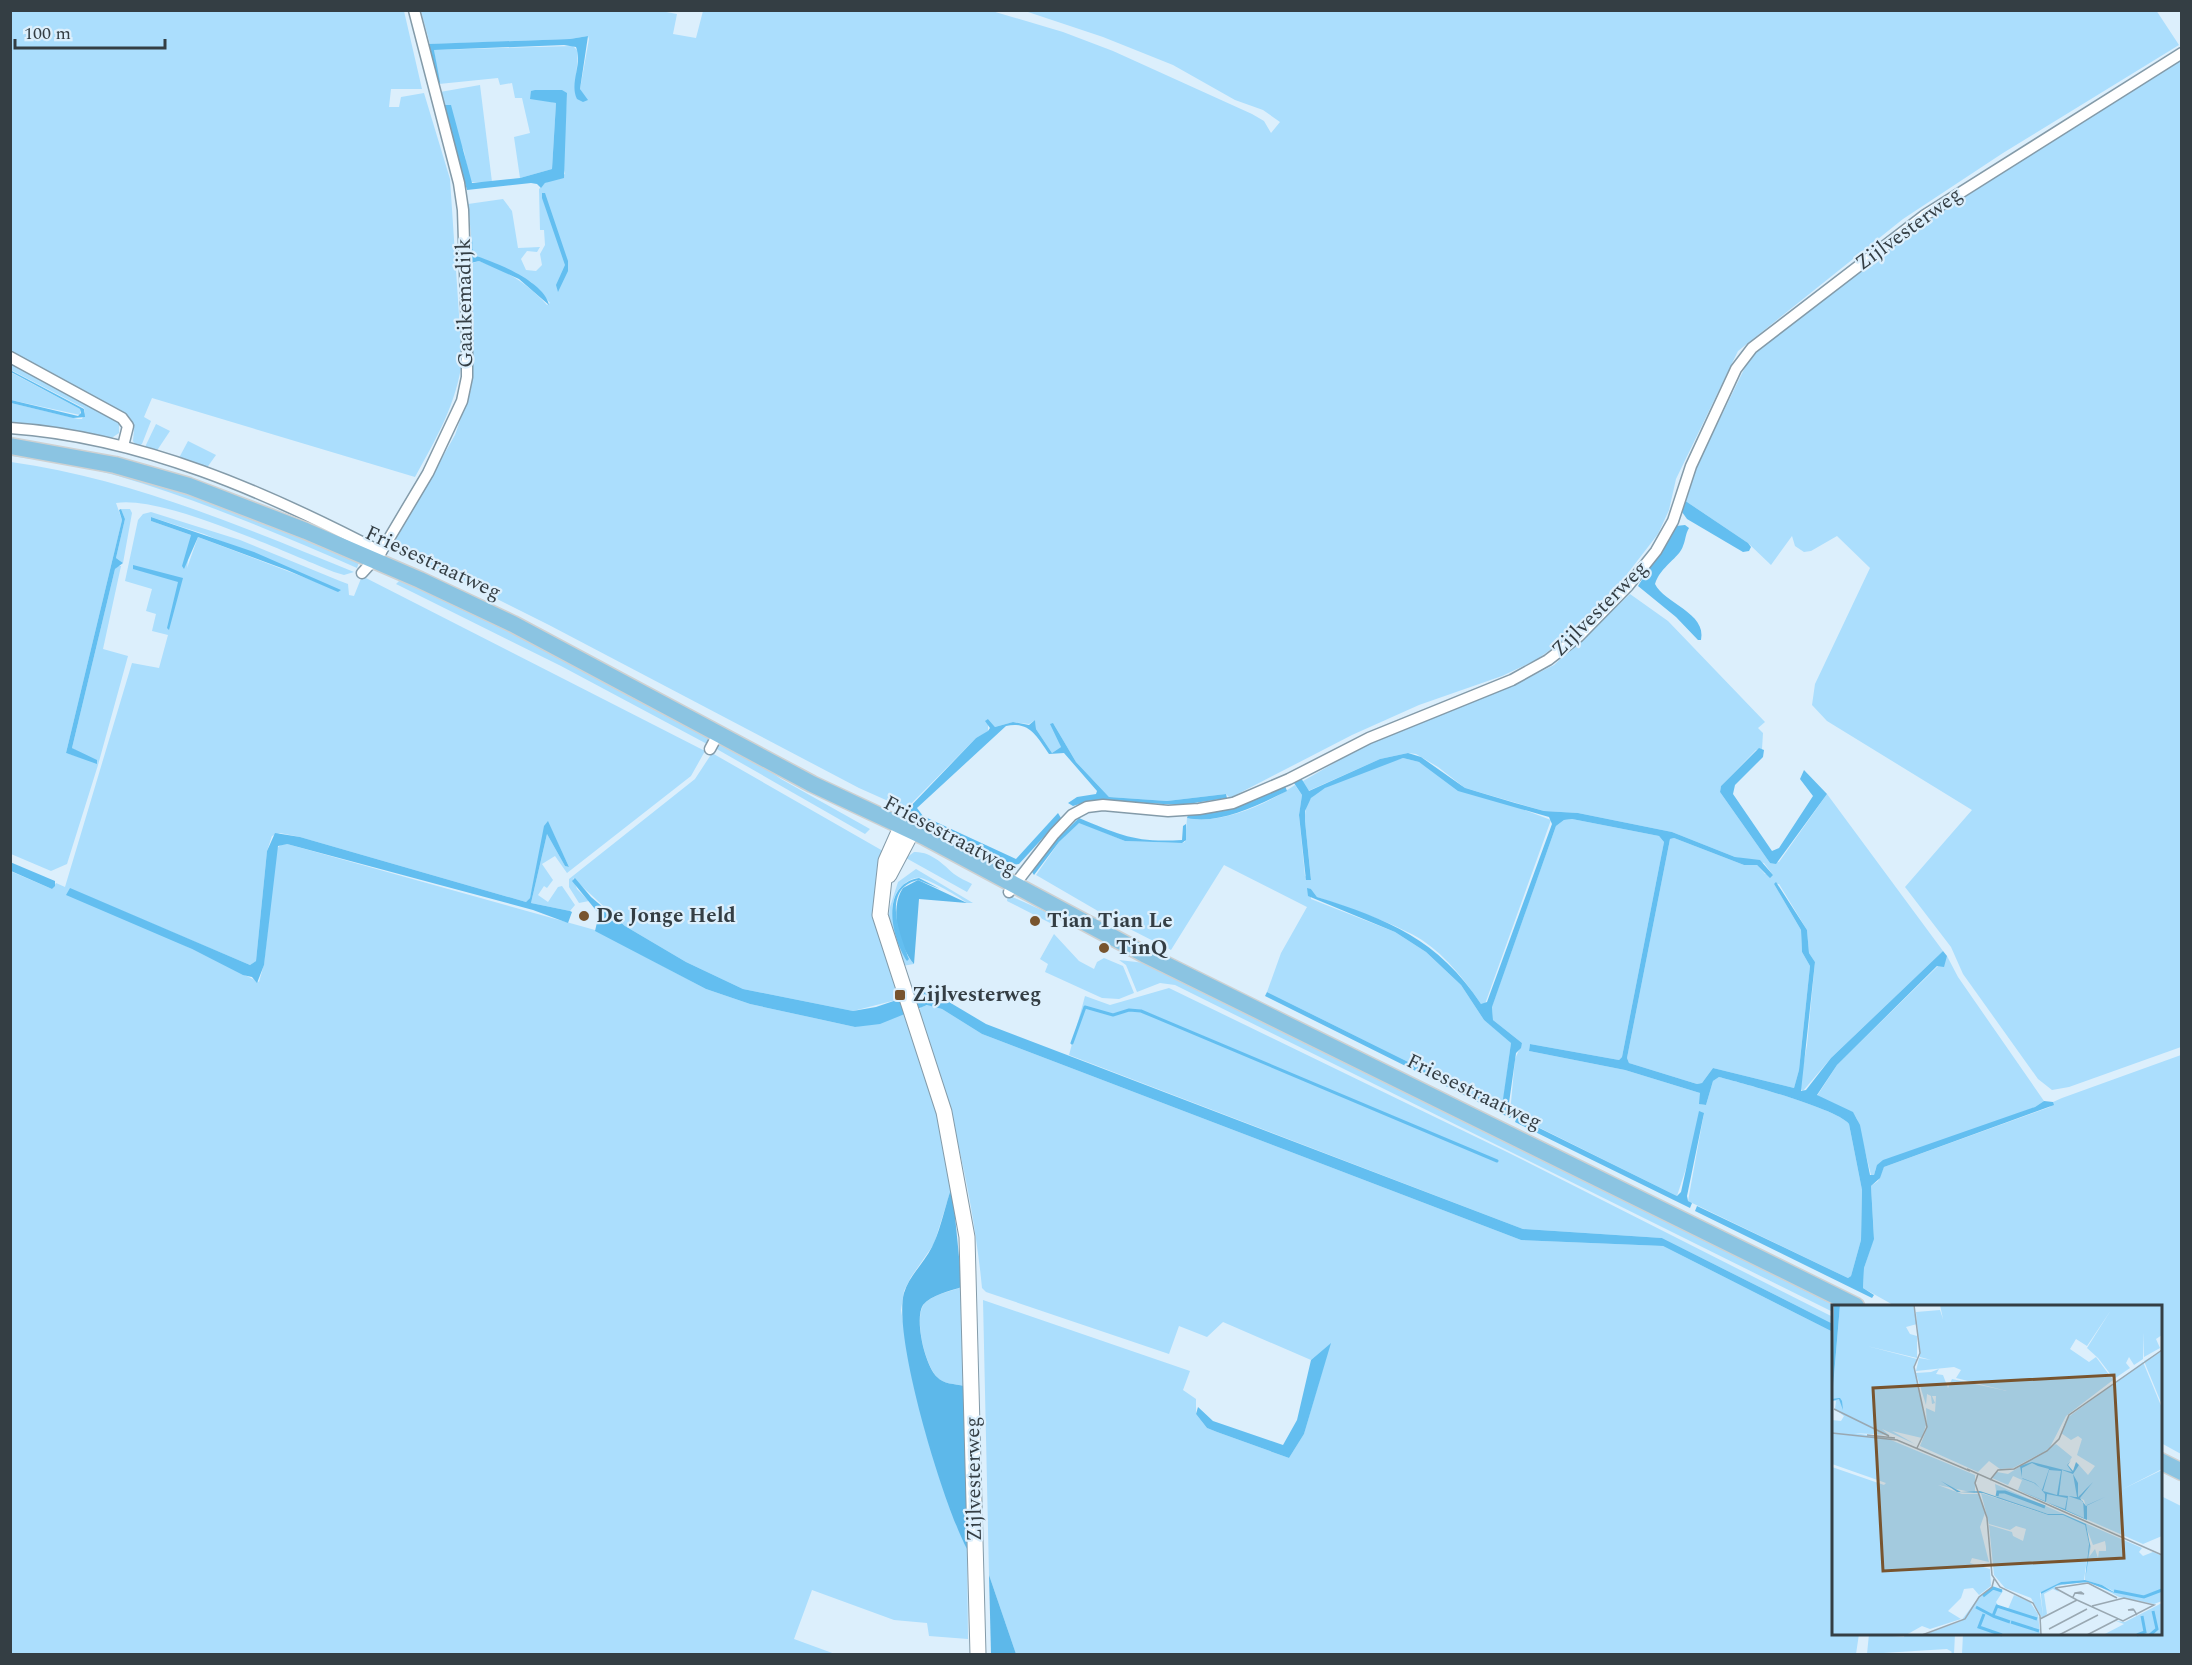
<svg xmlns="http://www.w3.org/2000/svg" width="2192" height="1665" font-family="Spectral,serif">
  <rect width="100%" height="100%" fill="#dceffc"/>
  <g fill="#abdefd" fill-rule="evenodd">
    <path d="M2156,10l23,35 -176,108 -100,66 -165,132 -62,128 -7,31 -11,24 -37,48 -56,57 -29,21 -34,16 -83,29 -67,30 -122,63 -4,-4 -59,7 -58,-4 -33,-35 -23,-39 8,24 -9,6 -16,-24 -1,-9 -6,4 -16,-2 -18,5 -7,-8v13l-12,6 -70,71 -47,-21 -310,-163 -154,-77v-7l60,-106 16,-46 2,-126 6,-2c28,10 48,22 68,44l3,-2 -19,-21 -58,-27 -5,-51 35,-5 9,12 6,37 22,-1 -3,5 -10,-1 -6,8 5,11 10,1 6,-6 -2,-11 5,-9 -1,-15h-4l-1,-41 6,-6 20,-9 -2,-8 4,-73 -37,4 26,6 -4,66 -32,9 -6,-41 16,-4 -8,-35h-7l-3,-15 -12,2 -2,-7 -59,6 -5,-34 139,-4 5,5 -3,43h7l-2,-5 9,-50 -1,-3 -18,3 -140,5 -9,-33h240l16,3 -4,20 23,4 7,-27h289l71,21 50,19 139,63 12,7 7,12 9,-11 -17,-12 -28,-10 -62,-35 -70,-28 -78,-26z"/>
    <path d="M10,11h394l18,78h-31l-2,18h10l2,-10 23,-4 26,86 12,181c-5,43 -26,79 -47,117l-263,-79 -8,19 7,4 -9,23 -5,3 -4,-6 1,-11 -7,-15 -116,-62z"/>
    <polygon points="2181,59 2181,1047 2069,1087 2052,1090 2038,1079 1963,974 1951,947 1905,887 1972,810 1827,721 1812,705 1815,684 1870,568 1837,536 1811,551 1804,552 1795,546 1792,536 1771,565 1748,543 1684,500 1692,476 1752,353 1893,243"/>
    <polygon points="480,85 492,182 470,182 464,151 442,105 440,92"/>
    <polygon points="10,362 119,422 119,433 110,439 11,423 11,403 78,419 82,419 85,412 84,408 11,370"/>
    <polygon points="10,372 80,409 80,415 11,400"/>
    <polygon points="156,424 170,431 156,452 145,447"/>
    <polygon points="188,441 216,455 206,469 179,458"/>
    <path d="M11,451l46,7 148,39 154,65 -2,6c-78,-34 -157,-68 -239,-92 -35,-10 -71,-15 -107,-20z"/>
    <path d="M11,462c120,17 230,64 343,110l-10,3 -10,-3c-48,-19 -171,-77 -218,-69l6,17 -56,233 32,10 -26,-15 43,-179 3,-3h3l-18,83 25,7 -30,109 -31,99 -16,7 -40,-17z"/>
    <polygon points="121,509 130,509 132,513 123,563 116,558 125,519"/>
    <path d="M151,512l89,28 100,41 8,3 1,11 5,1 8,-20 343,175 -14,25 -124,97 -12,-17 -13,8 11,16 -6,8 -3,-2 -6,9 10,7 10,-15 4,-1 13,19 -5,6 -39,-8 16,-69 18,32 4,1 -21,-45 -18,76 -4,4 -226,-65 -20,-4 -8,3 -5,15 -11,110 -6,4 -182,-77 191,94 5,-18 12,-115 6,-5h5l308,86 111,59 44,15 105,23 50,-14 26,71 21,102 -18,58 -23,33 -7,14 -3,19 12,72 14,55 15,48 25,64 1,90 -39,-3 -2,-13 -33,-3 -82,-30 -18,49 41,15h-824l-1,-783 42,18 4,-6 9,4 67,-224 27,5 9,-33 -16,-4 4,-17 -10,-3 6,-22 -27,-8 13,-61 5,-6zM151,517l53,17 136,57 -142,-54 -11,31 4,-33 -40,-14z"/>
    <polygon points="401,579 470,610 710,738 707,744 561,666 396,584"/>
    <polygon points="1630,594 1668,621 1765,722 1758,728 1763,733 1762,749 1756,750 1721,786 1720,792 1770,863 1779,862 1827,794 1943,951 1831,1058 1803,1091 1799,1088 1807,1045 1815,962 1809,953 1807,930 1779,884 1774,884 1801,930 1802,952 1810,966 1799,1070 1794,1088 1713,1068 1702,1083 1697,1084 1629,1063 1627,1058 1670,839 1674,838 1744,865 1757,865 1765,874 1773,875 1764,863 1735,857 1672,832 1578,813 1544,811 1465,788 1438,767 1416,754 1408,753 1380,759 1308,791 1303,785 1303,781 1369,743 1512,686 1554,665"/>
    <polygon points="719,743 750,757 781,779 870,829 865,834 715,748"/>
    <polygon points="712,753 883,851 874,905 900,999 853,1011 743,989 686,962 625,926 573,878 577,889 589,901 579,903 569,887 569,879 695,779"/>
    <path d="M1403,758l16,4 31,20 101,38 -66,184h-4c-17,-25 -37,-51 -64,-67 -24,-14 -73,-31 -100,-40l-6,-8v10l84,33 31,20 35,33 23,35 24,19 3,4 -8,59 -4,5 -232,-115 14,-39 26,-46 -83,-42 -53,85 -49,-25 -86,-50 23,-33 20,-20 46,19 57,2 3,-1 2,-24c35,7 80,-14 108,-33l7,10 -3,20 6,61 6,3 -6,-58c0,-8 0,-16 6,-23 13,-15 71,-34 92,-40z"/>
    <path d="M1572,819l87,17 5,6 -42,215 -3,3 -89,-16 -1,7 96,19 75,23v11l6,1 7,-24 6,-4c23,6 119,32 130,47l13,66 -1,50 -10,36 -3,2 -160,-77 16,-88 -27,83 -167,-83 5,-54 7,-16 -29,-23 -1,-14 64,-180 8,-6z"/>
    <path d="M914,852c17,-1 31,14 40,22 5,4 13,7 18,10l-5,8 -61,-34z"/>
    <path d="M916,869l57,34h-6c-9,-7 -35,-22 -46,-25 -6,-1 -12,2 -17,6 -24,19 -6,62 10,80l-12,2 -14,-43 2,-16 8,-25z"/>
    <polygon points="1008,895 1055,916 1057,921 1054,925 1007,901"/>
    <polygon points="1054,934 1079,961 1094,969 1097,962 1104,958 1123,966 1134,993 1119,999 1102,998 1045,972 1048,964 1040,959"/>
    <polygon points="1947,956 1958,977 2044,1101 2035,1107 1876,1168 1874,1175 1871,1175 1857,1119 1853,1113 1817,1096 1837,1065 1938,966 1943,964"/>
    <polygon points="1119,960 1153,964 1844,1306 1834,1306 1833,1312 1175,985 1160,983 1137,992 1126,965"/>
    <polygon points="1169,988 1507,1152 1833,1317 1833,1324 1662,1238 1523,1229 1069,1055 1085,996 1110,1005"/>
    <path d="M928,1005l14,4 40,25 539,206 142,6 170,86 1,302h25l-3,20h-840l-27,-79 -6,-275 207,71 -7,19 13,9v15l11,14 10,4 72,26 15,-24 26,-90 -19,16 -88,-38 -16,15 -28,-11 -10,28 -183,-62 -4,-4c-9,-94 -31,-187 -64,-275l3,-6z"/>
    <polygon points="2181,1055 2181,1454 2161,1443 2160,1306 1895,1306 1863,1288 1864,1268 1874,1237 1871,1186 1878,1181 1884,1167 2050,1107 2053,1102 2062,1098"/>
    <path d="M962,1287l2,99c-9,-2 -21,-2 -27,-9 -12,-12 -25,-64 -11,-75 10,-8 25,-11 36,-15z"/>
    <polygon points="2161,1496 2181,1506 2181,1654 1958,1654 1962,1654 1963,1634 2160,1634"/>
    <polygon points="1869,1634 1904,1637 1905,1634 1955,1634 1954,1654 1950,1654 1952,1652 1947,1649 1867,1654"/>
  </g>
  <g fill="#5db8ea">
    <path d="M918,880l49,23 -48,-4 -5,65c-15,-18 -25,-55 -11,-76z"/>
    <path d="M952,1186l10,101c-12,4 -31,8 -39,18 -9,14 2,61 14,72 6,7 18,7 27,9l3,163c-23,-43 -75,-212 -63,-256 5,-17 20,-30 28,-46 8,-15 14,-44 20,-61z"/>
    <polygon points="989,1575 1016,1654 991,1654"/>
  </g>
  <g fill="#63bef0">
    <path d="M588,36l-8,53 8,11 -5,2 -6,-3c-8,-16 6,-35 -1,-52l-12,-2 -130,5 6,32 -2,2 -10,-40 142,-5z"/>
    <polygon points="535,90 562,90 567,93 564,178 545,183 541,188 537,184 531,183 467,190 442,105 451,105 472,183 520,178 552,169 556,103 530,99 531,91"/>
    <polygon points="545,193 568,261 568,271 558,292 556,285 565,265 542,198 542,193"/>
    <path d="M470,237l2,1 1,17c22,7 71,26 76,50l-30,-26 -40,-18 -8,2z"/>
    <polygon points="10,370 84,409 85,417 73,418 11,403 11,400 78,416 81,413 80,409 11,372"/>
    <polygon points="1684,500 1748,543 1751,547 1749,551 1743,552 1687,519 1682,512"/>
    <polygon points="121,509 125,519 116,558 123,563 115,569 72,748 97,760 97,764 66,753 122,520 119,510"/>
    <polygon points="151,517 254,552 341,590 338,592 287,570 198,537 184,569 182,566 191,535 151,521"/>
    <path d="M1685,525l4,3c-4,7 -3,11 -6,18 -3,11 -23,21 -28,38 9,19 52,29 46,56h-3l-22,-23 -38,-31 38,-60z"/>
    <polygon points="133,565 183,578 169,630 167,628 178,582 133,569"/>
    <path d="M988,719l7,8 18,-5 16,3 6,-5 1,9 16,24 9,-6 -11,-23 3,-1 23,39 33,35 58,4 59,-7 1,4 -46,7 -88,-5 -20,6 -5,-3 9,-6 19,-3 1,-3 -33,-38 -15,1c-12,-17 -19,-33 -43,-28l-89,82 6,8 93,43 42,-46 3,5 -42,46 -6,1 -107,-54 70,-73 12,-7 2,-3 -5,-7z"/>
    <polygon points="1759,748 1764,750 1763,757 1735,785 1733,794 1772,851 1779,848 1813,796 1800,779 1804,770 1827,794 1776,864 1770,863 1720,792 1721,786"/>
    <path d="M1408,753l13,4 44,31 50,15 29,8 34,2 94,19 63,25 25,3 13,15 -3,3 -13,-13h-13l-70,-27 -4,1 -43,219 2,5 68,21 5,-1 11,-15 81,20 5,-18 11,-104 -8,-14 -1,-22 -27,-46 2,-2 31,48 2,23 6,9 -14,129 5,-1 25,-32 112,-107 4,5 -3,11 -7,-1 -100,99 -20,30 36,17 7,13 10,50h4l3,-10 6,-5 152,-53 9,-6 9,1 1,3 -170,62 -4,11 -9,8 3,53 -10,29 -1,20 11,7 -2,3 -177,-87 2,-5 151,72 3,-2 10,-36 1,-50 -13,-66c-11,-15 -107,-41 -130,-47l-6,4 -7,24 -7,-1 1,-11 -75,-23 -96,-19 1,-7 89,16 3,-3 42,-215 -5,-6 -87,-17 -8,1 -8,6 -64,181 1,13 29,23 -1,5 -5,5 -8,57 4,4 -2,4 -245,-122 2,-4 232,115 3,-1 9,-63 -27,-23 -23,-35 -35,-33 -31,-20 -87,-36 -1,-8 4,1 6,8c71,22 122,43 164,107l6,-2 65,-178 -3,-7 -91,-26 -39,-29 -16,-4 -78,30 -14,10 -6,13v10l6,59h-5l-7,-65 3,-20 -8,-12 7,-5 8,13 71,-32z"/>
    <path d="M1285,786l2,5c-29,14 -67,34 -100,27l1,-3c37,-1 64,-14 97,-29z"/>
    <path d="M1079,818c41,17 57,25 103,22l1,-14 3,-2v16l-4,3 -57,-2 -46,-18 -20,19 -25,33 -2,-3 20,-28z"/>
    <polygon points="548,821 569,867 565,866 547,834 531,903 570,911 572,912 568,923 533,910 287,844 278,846 264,965 257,983 252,977 243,975 192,949 66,895 70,888 250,965 256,961 267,851 275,833 300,837 526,902 530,898 544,826"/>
    <polygon points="10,862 55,881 55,886 52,889 11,871"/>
    <polygon points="575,878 591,897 625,926 686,962 743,989 853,1011 876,1007 923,991 949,1002 986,1024 1523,1229 1662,1238 1833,1324 1833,1332 1663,1246 1521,1240 982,1034 942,1009 927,1005 880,1024 855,1027 750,1004 706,989 595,931 599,914 572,881"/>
    <path d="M919,878l21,11 -22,-9c-38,9 -17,55 -9,79l-2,2c-15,-23 -28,-76 12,-83z"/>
    <polygon points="1699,1111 1704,1113 1687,1196 1688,1201 1692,1203 1690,1208 1515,1122 1517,1117 1677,1196 1681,1192"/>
    <polygon points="1331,1343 1304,1434 1289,1458 1217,1432 1207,1428 1196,1414 1198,1407 1213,1421 1283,1445 1297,1420 1311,1360"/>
  </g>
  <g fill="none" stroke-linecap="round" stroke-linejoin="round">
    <polyline stroke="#63bef0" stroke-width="3" points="1072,1043 1085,1007 1113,1015 1129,1010 1141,1011 1497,1161"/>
    <g stroke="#849ba9" stroke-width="13">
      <g id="minor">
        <polyline points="10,357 122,418 128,426 123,446"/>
        <path d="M10,428c131,9 256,64 371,124"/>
        <polyline points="362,573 381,552 428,473 462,401 467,377 467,333 463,210 459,183 414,10"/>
        <polyline points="710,749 718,734"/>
        <polyline points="1009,892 1054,834 1072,815 1087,807 1103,805 1168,811 1199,809 1233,803 1289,779 1369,738 1512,680 1548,660 1579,636 1628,586 1656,551 1673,521 1691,466 1736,369 1752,348 1925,215 2182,53"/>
      </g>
    </g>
    <g stroke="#849ba9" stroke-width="17">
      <g id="secondary">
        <polyline points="908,828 898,834 886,861 880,915 944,1112 967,1237 978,1654"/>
        <polyline points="889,875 908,839 908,828"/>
      </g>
    </g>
    <g stroke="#ced1d2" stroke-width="19">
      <g id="primary">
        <polyline points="10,446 115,465 189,486 306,531 420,580 513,624 812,784 925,837 1144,954 1856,1306"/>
        <polyline points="2160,1461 2182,1472"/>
      </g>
    </g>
    <use href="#minor" stroke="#fff" stroke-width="10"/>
    <use href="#secondary" stroke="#fff" stroke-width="15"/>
    <use href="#primary" stroke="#8bc4e2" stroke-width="16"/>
  </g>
  <g fill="#78542e" stroke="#dceffc" stroke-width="2">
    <circle cx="584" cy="916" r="6"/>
    <circle cx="1035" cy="921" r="6"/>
    <circle cx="1104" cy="948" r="6"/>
    <rect x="894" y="989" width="12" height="12" rx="3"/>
  </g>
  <g text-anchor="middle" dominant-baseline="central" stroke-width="4.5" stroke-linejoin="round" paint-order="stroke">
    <g font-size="21" fill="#343e44" stroke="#dceffc">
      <text transform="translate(1909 229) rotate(-36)">Zijlvesterweg</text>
      <text transform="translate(465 303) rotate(-91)">Gaaikemadijk</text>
      <text transform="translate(433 563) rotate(25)">Friesestraatweg</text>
      <text transform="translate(1600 609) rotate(-45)">Zijlvesterweg</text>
      <text transform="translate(950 836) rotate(28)">Friesestraatweg</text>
      <text transform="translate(1474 1092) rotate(26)">Friesestraatweg</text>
      <text transform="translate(974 1479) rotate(-91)">Zijlvesterweg</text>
    </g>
    <g font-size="21" font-weight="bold" fill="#343e44" stroke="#dceffc" text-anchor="start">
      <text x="596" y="916">De Jonge Held</text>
      <text x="1047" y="921">Tian Tian Le</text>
      <text x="1116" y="948">TinQ</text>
      <text x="912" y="995">Zijlvesterweg</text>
    </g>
  </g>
  <g transform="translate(1832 1305)">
    <rect width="330" height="330" fill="#dceffc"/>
    <path d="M8,0h73l4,19 -11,3 4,7 7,2v22l-50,-12 50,13 -3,6 12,60 -4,13 -30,-7 23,13 -33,-15 7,6 -35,-2 32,5 89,37v18l-37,-8 24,9h17l6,19 -5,14 9,35 -17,-4 -2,5 20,6 1,17 -12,9 -6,-7 -9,1 -3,9 -13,13 13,8 -31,10 -8,-3 -16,9h-74v-168l52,18 2,-2 -54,-19v-44l9,1 3,-5 -9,-7 1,-8 -4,-1zM108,0h222v30l-6,4 4,9 -16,9v-25l-1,27 -9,6 -5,-8 -3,6 4,5 -16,11 -16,-21 -11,-10 24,-38 -24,36 -11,-7 -6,10 19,13 7,-5 17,23 -47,36 -17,33 -36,19 -13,1 -11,-8 -11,11 -58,-26 7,-18 -1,-20 9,4 1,-16h-4l3,7 -3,1 -1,-8 -4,-2 -1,11 -10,-32 15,-1 8,-3 -3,5 7,1 5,13 4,-9 55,12 -51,-13 5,-8 -7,-3 -38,4 3,-13 12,2 -11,-3 -4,-45 24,-2 3,9zM330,46v54l-18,-44zM311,57l19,46v61l-41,21 41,-20v66l-19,8 -57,-25v-12l-2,-7 -5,-2 6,-9 -7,8 -6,-1 11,5 1,17 -66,-28 4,-10 -9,-4 -5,9 -16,-7 5,-6 11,2 48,-30 16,13 -5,8 6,7 6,-7 9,10 7,-9 -18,-11 5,-16 -4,-3 -7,4 -10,-7 6,-15zM163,179l147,64 -3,4 4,4 10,-4 9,4v45l-8,3 -35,-7 -24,-13 -25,-2 -15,5 4,5 -6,-3 -9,5 3,20 -5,4 -11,-20 -26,-10 -11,-13 -5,-50 23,7 1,4 10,5 3,-12 -10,-3 -6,4 -21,-6 -8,-31 67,22 15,-1h-15l-51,-16zM253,219l8,21 12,-4 1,6v4h-7l-1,7 -3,-9 -6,8 2,-11 -2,-4 -4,38 17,5 13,7 -28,-10 -29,3 -17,9 2,22 -3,-23 21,-11 23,-2 5,-36zM161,283l10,3 -7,11 3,5 9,2 6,-14 16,7 8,12 2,21h-117l38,-14 18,-24zM330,298v32h-59l21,-11 -8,-3 9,1z" fill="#abdefd" fill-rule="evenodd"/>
    <path d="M2,0h6l-8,94 7,-1h1l2,3 1,9 -4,-11 -7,2v7zM239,155l-3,5 5,6 3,-9 3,3 -6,9 -11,-4 -3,25 18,2 -4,-23 5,9v14l15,-15 -13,16 6,8 19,-9 -18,8v15l-69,-30 27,11v-7l-5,-6 -6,-5 -11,-4 -1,-1 13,5 7,7 7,-21 -11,-3 -6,-3 -10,5v9l-2,-11 12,-4 40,10 -5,-7zM217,165l12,1 -4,24 -14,-4zM215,189l20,4 -2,11 -19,-7zM236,191l15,5 1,17 -18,-8zM109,176l20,11 19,-1 68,23h15l23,10 4,21 -2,14 9,-1 -9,3 -3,19 17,5 13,8 -28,-11 -29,3 -17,9 1,22 -1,-24 20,-10 24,-2 4,-36 -4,-19 -22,-10h-15l-65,-22 -26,-1z" fill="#63bef0" fill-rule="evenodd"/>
    <path fill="none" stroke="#63bef0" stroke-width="3" d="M165,191l1,-4h7l40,15M282,286l30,6 18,-7M151,291l10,-8 9,3M144,302l17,9 4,-10 40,13M152,309l-5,13 23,8M161,311l17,6M179,317l28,9M305,330l8,-3 -3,-16M318,330l7,-6 -4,-18"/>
    <path fill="none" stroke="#99a8b2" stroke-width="1.5" d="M82,0l6,48 -6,14 13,60 -10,21M2,104l55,27M0,128l65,7 73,31M35,130l28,3M135,164l195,86M146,169l-3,9 12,35 5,57 8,12 33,16 7,13 1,19M158,175l8,-10 16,-1 33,-18 12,-12 10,-24 93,-65M223,283l22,12 46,21 31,-16 -30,-7 -32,8M223,283l33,-5 29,15M241,292l2,-4 6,-1 3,2 -9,-1M302,305h-6l5,-1 1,1 3,5M208,314l37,-19M217,324l38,-20M90,330l43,-16 14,-22 13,-10 2,-8M227,330l39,-20M255,330l31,-16"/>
    <path fill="#78542e" fill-opacity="0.15" stroke="#78542e" stroke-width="3" d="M282,70l10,183 -241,13 -10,-183z"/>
    <rect width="330" height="330" fill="none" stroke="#343e44" stroke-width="3"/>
  </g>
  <rect width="2192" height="1665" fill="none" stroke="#343e44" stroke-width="24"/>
  <path d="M15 39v9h150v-9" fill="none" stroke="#343e44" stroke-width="3"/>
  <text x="24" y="39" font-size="18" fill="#343e44" stroke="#dceffc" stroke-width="4.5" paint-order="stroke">100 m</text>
</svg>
